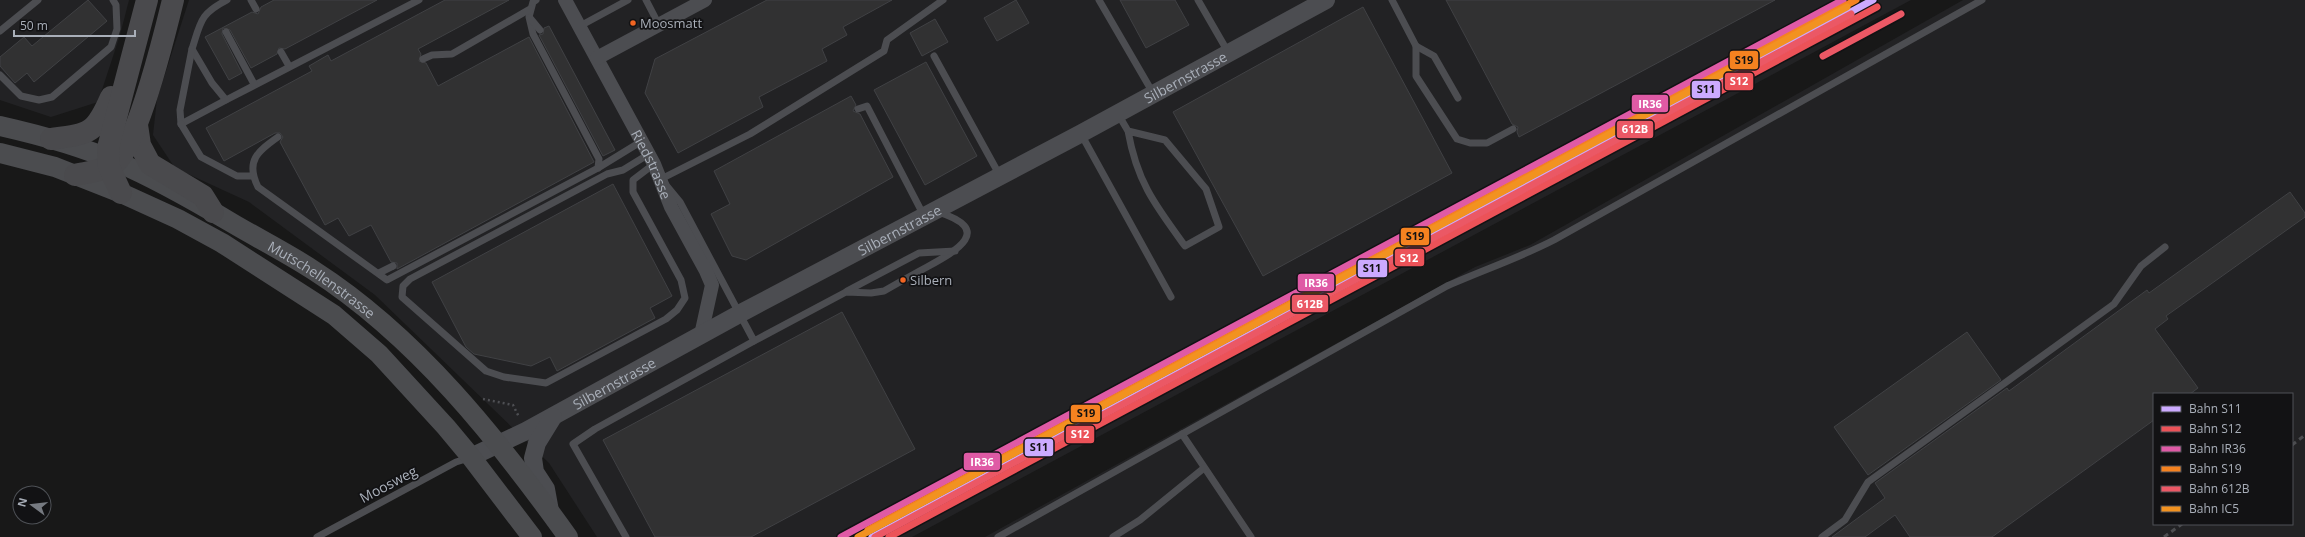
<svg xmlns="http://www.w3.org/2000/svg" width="2305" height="537" font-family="'Open Sans',sans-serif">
  <rect width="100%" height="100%" fill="#181818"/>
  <g fill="#222224" fill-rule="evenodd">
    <polygon points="0,0 129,0 120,35 98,102 51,117 0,100"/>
    <polygon points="189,0 1911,0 912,537 597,537 549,463 375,295 249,202 175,168 153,135 157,99"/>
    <path d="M1963,0h342v537h-1320l490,-270 55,-22zM2154,394h138v130h-138z"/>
  </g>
  <g fill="#313132" stroke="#404144">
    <polygon points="88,0 107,21 34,82 27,73 15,83 0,66 0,57 24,37 32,46"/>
    <polygon points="274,0 377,0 285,49 279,48 277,54 251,68 230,30 223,28 222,34 242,73 229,80 205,37 252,12 258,14 261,7"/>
    <polygon points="445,0 509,0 418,49 421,54 419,61 426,63 438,86 529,37 594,162 397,269 397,263 391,262 371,225 349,236 338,218 325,225 280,142 283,137 280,133 275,133 224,161 206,128 312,71 309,66 328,55 331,61"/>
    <polygon points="767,0 892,0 843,27 847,35 822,49 827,61 759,97 763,107 678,153 645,93 655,59"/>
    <polygon points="1016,0 1029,23 997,41 984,18"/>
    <polygon points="1120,0 1175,0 1189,25 1146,48"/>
    <polygon points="1446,0 1775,0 1519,137 1517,132 1518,127 1512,124"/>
    <polygon points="1363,7 1452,173 1263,276 1173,112"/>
    <polygon points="935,19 948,42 922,56 910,33"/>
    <polygon points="549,26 615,150 603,156 539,35 543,34 544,28"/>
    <polygon points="926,62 977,156 925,185 874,90"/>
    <polygon points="851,96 856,105 853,111 860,114 893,177 746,260 732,256 711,214 730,204 714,171"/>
    <polygon points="613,184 672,296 650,308 655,318 557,371 550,357 531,366 474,354 466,347 432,282"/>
    <polygon points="2290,192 2305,213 2305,217 2166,316 2168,319 2155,329 2198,388 2190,394 2154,394 2154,420 1992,537 1910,537 1895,515 1865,537 1832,537 1885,498 1875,483 2007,388 2009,391 2147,290 2149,293"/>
    <polygon points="842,312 915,449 751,537 655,537 603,440"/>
    <polygon points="1967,332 2001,380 1868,475 1834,427"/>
  </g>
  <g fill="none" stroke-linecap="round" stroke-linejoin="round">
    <polyline stroke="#4e4f53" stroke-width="2.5" stroke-dasharray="2 3" stroke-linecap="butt" points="483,399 513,405 519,417"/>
    <g stroke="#4c4d51" stroke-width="7">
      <path d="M227,0c-27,14 -26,21 -35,49l20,34 14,17 193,-100"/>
      <polyline points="251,0 256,9"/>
      <polyline points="536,0 533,2 529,17 533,34 599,159 598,168"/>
      <polyline points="646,0 659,25"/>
      <polyline points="1099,0 1153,93"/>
      <polyline points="1198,0 1228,52"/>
      <polyline points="1392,0 1416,46 1434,56 1458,98"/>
      <polyline points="530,18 540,30"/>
      <polyline points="580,26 628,0"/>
      <polyline points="0,31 38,0"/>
      <polyline points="226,32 254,84"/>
      <polyline points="1416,46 1416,76 1457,139 1470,143 1487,143 1513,129"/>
      <polyline points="192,49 180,110 181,124 226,100"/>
      <polyline points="281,52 289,66"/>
      <polyline points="934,56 1000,176"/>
      <polyline points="423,59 432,55 452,54 530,9"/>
      <polyline points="0,75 21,96 39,100 52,97 111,47 117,29 116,5 113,0"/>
      <polyline points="858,109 867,106 924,216"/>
      <path d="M1118,114l10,17 37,9 41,49 13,38 -34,19c-30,-41 -48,-64 -57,-115"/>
      <polyline points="181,124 201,157 237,176 253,176"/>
      <polyline points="1081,134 1171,297"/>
      <path d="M278,137c-20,14 -33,24 -20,50l129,93 211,-112 44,-27"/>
      <polyline points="649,154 623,170 607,174 410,279 403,286 402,297 486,371 504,377 546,383 666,319 677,310 685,298 681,280 633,192 633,180 654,164"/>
      <path d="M938,212c57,18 18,39 -11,55 -15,8 -29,16 -43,24l-13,2 -25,-1 -92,49 -74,-139 -19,-23 89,-45 134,-83 3,-11 56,-40"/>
      <polyline points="379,273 393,266"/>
      <polyline points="847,291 919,253 955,251"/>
      <polyline points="1182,434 1251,537"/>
      <polyline points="317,537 456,462 469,458"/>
      <polyline points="626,537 573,444 595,429 754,341"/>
      <path d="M998,537l449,-251c36,-16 72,-28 107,-46l428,-240"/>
      <polyline points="1113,537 1140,520 1204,468"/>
      <polyline points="1822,537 1845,520 1868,482 2114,304 2141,266 2165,247"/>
    </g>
    <g stroke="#4c4d51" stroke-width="14">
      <path id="s1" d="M565,0l89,164 17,43 35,64 6,14 -11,50"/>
      <polyline points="597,58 705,0"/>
    </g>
    <g stroke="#4c4d51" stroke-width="18">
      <path id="s2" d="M471,457l55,-26 215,-118 339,-179 246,-134"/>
      <polyline points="550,511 546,489 535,472 533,458 537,443 553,417"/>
    </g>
    <g stroke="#4b4c4f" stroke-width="20">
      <path id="s3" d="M0,126c40,9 80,20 117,36 40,17 78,39 115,61 27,16 55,30 81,47 103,66 184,168 255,267"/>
      <polyline points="0,153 55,167 121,193 178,219 222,243 334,315 379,354 446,427 471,457 532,537"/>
    </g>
    <g stroke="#4a4a4d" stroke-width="22">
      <polyline points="137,125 140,145 150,164 203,196 213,212"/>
      <path d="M51,139c39,-5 44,-5 60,-42"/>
      <path d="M75,175c13,-3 30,-4 41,-13 22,-19 49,-129 57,-162"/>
      <polyline points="121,193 109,167 108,148 147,0"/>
    </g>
    <g stroke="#4c4d50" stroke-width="3" stroke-dasharray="5 4" stroke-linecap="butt">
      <polyline points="2292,445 2305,435"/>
      <polyline points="2164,537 2182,524"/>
    </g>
    <g stroke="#121214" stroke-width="10">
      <polyline id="rail-1" points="872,537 1873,0"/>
    </g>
    <g stroke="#121214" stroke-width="10">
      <polyline id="rail-2" points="889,537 1877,7"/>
    </g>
    <g stroke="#121214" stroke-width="10">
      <polyline id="rail-3" points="841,537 1843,0"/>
    </g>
    <g stroke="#121214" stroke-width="10">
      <polyline id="rail-4" points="868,530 1856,0"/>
    </g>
    <g stroke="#121214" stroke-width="10">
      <g id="rail-5">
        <polyline points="1823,56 1901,14"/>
        <polyline points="875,537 1851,14"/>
      </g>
    </g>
    <g stroke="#121214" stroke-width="10">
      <polyline id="rail-6" points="858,537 1847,7"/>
    </g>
    <use href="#rail-1" stroke="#caf" stroke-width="7"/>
    <use href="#rail-2" stroke="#ec5258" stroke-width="7"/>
    <use href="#rail-3" stroke="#df5aa5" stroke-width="7"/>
    <use href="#rail-4" stroke="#f58220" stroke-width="7"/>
    <use href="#rail-5" stroke="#eb5865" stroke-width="7"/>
    <use href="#rail-6" stroke="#f29220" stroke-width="7"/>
  </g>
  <g fill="#f26522" stroke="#121214" stroke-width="1.5">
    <circle cx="633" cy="23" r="3.5"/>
    <circle cx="903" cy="280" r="3.5"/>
  </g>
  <g text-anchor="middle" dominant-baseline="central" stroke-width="3.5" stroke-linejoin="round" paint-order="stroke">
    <g font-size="13" fill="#a9afb9" stroke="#121214" text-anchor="start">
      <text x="640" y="23">Moosmatt</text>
      <text x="910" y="280">Silbern</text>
    </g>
    <g font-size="14" fill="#a9afb9" stroke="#121214">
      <text stroke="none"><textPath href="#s2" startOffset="809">Silbernstrasse</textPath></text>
      <text stroke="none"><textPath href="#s1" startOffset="186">Riedstrasse</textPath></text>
      <text stroke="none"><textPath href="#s2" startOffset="485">Silbernstrasse</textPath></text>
      <text stroke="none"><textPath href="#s3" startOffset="359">Mutschellenstrasse</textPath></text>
      <text stroke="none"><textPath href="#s2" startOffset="161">Silbernstrasse</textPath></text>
      <text transform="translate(388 484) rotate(-28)">Moosweg</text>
    </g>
  </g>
  <g stroke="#121214" stroke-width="1.5">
    <rect x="1729" y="50" width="30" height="20" rx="4" fill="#f58220"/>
    <rect x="1724" y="72" width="30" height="19" rx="4" fill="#ec5258"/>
    <rect x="1691" y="80" width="30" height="19" rx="4" fill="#caf"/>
    <rect x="1631" y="94" width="38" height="19" rx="4" fill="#df5aa5"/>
    <rect x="1616" y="120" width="38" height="19" rx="4" fill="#eb5865"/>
    <rect x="1400" y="227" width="30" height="19" rx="4" fill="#f58220"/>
    <rect x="1394" y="248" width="31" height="19" rx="4" fill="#ec5258"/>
    <rect x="1357" y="259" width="31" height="19" rx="4" fill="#caf"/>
    <rect x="1297" y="273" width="38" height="19" rx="4" fill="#df5aa5"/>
    <rect x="1291" y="294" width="38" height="19" rx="4" fill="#eb5865"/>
    <rect x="1070" y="404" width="31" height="19" rx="4" fill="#f58220"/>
    <rect x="1065" y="425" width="30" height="19" rx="4" fill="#ec5258"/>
    <rect x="1024" y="438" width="30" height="19" rx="4" fill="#caf"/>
    <rect x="963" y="452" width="38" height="19" rx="4" fill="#df5aa5"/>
  </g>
  <g font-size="11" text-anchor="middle" font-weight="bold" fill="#fff">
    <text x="1739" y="85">S12</text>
    <text x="1650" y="108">IR36</text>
    <text x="1635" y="133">612B</text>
    <text x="1409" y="262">S12</text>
    <text x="1316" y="287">IR36</text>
    <text x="1310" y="308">612B</text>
    <text x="1080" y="438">S12</text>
    <text x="982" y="466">IR36</text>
  </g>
  <g font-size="11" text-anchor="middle" font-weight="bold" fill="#111">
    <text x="1744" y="64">S19</text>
    <text x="1706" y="93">S11</text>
    <text x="1415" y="240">S19</text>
    <text x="1372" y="272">S11</text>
    <text x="1086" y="417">S19</text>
    <text x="1039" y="451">S11</text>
  </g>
  <rect x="2153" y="393" width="140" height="132" fill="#121214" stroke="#4e5156"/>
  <rect x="2161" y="406" width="20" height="6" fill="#ccaaff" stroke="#4e5156"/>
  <text x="2189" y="413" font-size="12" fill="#a9afb9">Bahn S11</text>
  <rect x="2161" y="426" width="20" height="6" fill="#ec5258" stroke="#4e5156"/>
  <text x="2189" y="433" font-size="12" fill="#a9afb9">Bahn S12</text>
  <rect x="2161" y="446" width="20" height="6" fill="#df5aa5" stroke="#4e5156"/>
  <text x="2189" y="453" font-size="12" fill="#a9afb9">Bahn IR36</text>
  <rect x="2161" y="466" width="20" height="6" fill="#f58220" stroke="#4e5156"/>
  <text x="2189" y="473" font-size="12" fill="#a9afb9">Bahn S19</text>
  <rect x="2161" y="486" width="20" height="6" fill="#eb5865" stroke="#4e5156"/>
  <text x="2189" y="493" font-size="12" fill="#a9afb9">Bahn 612B</text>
  <rect x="2161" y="506" width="20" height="6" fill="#f29220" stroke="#4e5156"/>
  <text x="2189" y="513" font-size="12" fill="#a9afb9">Bahn IC5</text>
  <g transform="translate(32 505) rotate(285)"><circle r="19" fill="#121214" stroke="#4e5156"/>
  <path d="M0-3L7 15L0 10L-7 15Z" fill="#767a81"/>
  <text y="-6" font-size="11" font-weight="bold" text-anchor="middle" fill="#a9afb9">N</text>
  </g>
  <path d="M14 30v6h121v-6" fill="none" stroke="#a9afb9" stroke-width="2"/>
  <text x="20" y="30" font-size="12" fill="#a9afb9" stroke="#121214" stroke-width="3" paint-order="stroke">50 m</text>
</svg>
